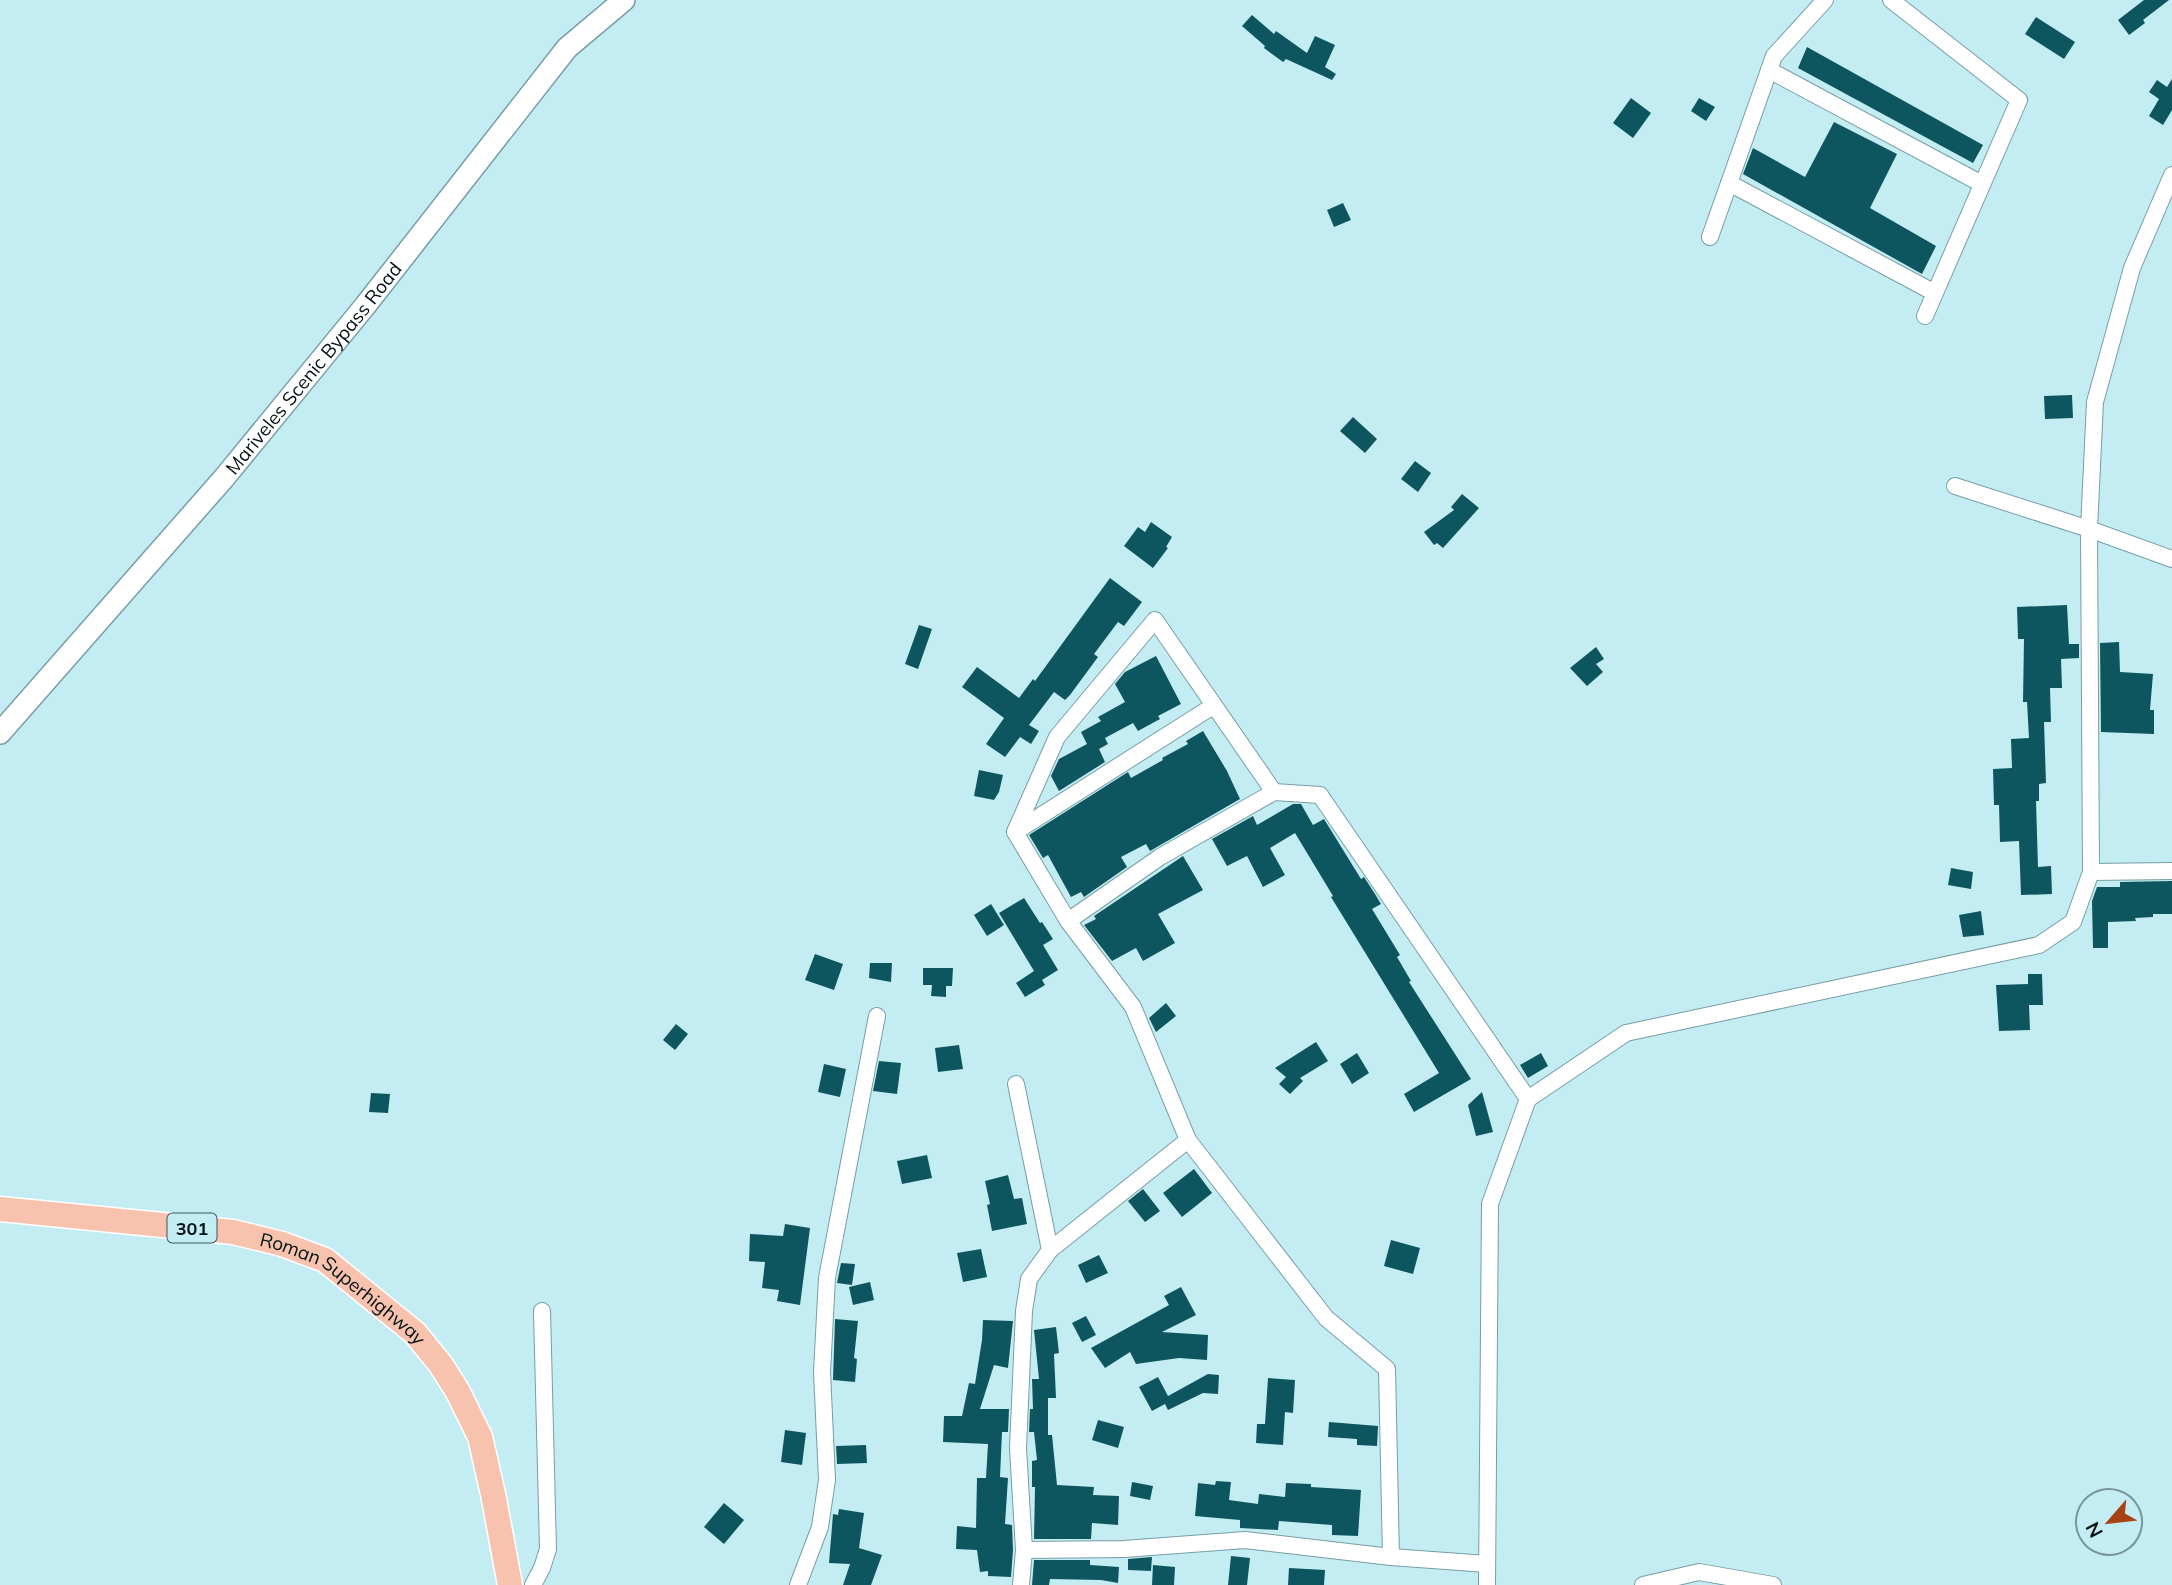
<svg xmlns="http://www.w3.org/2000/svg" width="2172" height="1585" font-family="Mulish,sans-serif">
  <rect width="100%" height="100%" fill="#c4edf3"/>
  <g fill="#0e565f">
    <polygon points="2144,0 2169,0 2143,20 2145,23 2129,35 2118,20"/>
    <polygon points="1252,15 1274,34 1276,31 1307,53 1315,36 1335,45 1325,67 1336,74 1332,80 1286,59 1283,62 1264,48 1265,46 1242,26"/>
    <polygon points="2036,17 2075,42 2064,59 2025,34"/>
    <polygon points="1807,47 1983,145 1973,163 1798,68"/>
    <polygon points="2172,79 2172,110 2163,125 2149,116 2159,99 2149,92 2157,80 2167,87"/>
    <polygon points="1631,98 1651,113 1633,138 1613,123"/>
    <polygon points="1699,98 1715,107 1706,121 1691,111"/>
    <polygon points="1834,122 1897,154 1870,208 1936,246 1922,274 1743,174 1753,148 1805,177"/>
    <polygon points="1343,203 1351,220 1334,227 1327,210"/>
    <polygon points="2072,395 2073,418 2045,419 2044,396"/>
    <polygon points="1353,417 1377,439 1365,453 1340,431"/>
    <polygon points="1415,461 1431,473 1418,492 1401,479"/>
    <polygon points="1462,494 1479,508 1443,548 1437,543 1434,545 1424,532 1454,510 1451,507"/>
    <polygon points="1151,522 1172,537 1166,547 1168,548 1153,568 1124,546 1138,527 1145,532"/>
    <polygon points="1110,578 1142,602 1124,626 1118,622 1094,654 1098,657 1070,695 1065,700 1054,692 1029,725 1039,731 1031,744 1020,737 1005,757 986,744 1004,718 962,687 977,667 1019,698 1033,679 1035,681"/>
    <polygon points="2067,605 2069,644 2079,644 2079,658 2061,659 2062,688 2050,688 2051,722 2044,722 2046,783 2039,784 2039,801 2036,801 2038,867 2051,866 2052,894 2021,895 2019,841 2000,842 1999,805 1994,805 1993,769 2012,768 2011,739 2029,738 2027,702 2023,702 2024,639 2018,639 2017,607"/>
    <polygon points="919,625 932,629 918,669 905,664"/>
    <polygon points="2119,642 2120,672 2153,674 2150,710 2154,710 2154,734 2101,732 2100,643"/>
    <polygon points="1596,647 1604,659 1596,664 1603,672 1587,686 1570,668"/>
    <polygon points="1156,656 1181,704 1158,716 1160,719 1138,731 1133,723 1105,738 1108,744 1099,749 1105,762 1059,791 1051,776 1059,759 1087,744 1081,732 1101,721 1098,717 1125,702 1115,684 1125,672"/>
    <polygon points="1203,731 1227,771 1240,799 1150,851 1146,844 1121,857 1127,867 1084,897 1081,892 1071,897 1048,855 1043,858 1029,835 1128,772 1131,778 1163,760 1162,758 1188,744 1186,741"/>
    <polygon points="979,770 1003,775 999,792 994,800 974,796"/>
    <polygon points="1293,804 1301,804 1313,825 1324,819 1361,879 1364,877 1375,894 1381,904 1372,909 1400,955 1397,957 1411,981 1409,982 1471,1079 1414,1112 1404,1094 1439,1073 1331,897 1333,896 1295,833 1270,848 1285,875 1263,887 1247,856 1227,866 1212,839 1253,816 1257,825"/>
    <polygon points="1183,856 1203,890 1158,914 1175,943 1143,961 1136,948 1112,961 1084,925 1096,919 1094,916"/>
    <polygon points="1951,868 1973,872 1971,889 1948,885"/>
    <polygon points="2172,881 2172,914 2153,914 2153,917 2135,918 2136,921 2108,922 2108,948 2093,948 2092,901 2097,887 2120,887 2120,882"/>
    <polygon points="1024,898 1040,923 1042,922 1053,939 1043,945 1058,970 1042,980 1045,985 1025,997 1016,983 1034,971 999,913"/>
    <polygon points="991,904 1004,925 987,936 974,915"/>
    <polygon points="1981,911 1984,935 1963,937 1959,915"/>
    <polygon points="815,954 843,964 834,990 805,980"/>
    <polygon points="870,963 892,963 891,982 869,978"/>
    <polygon points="923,968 953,968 952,986 946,986 946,997 931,996 932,985 923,985"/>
    <polygon points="2028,974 2042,974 2043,1005 2029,1005 2030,1030 1999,1031 1996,985 2028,984"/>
    <polygon points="1166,1003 1176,1016 1156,1032 1149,1018"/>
    <polygon points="676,1024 688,1034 675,1050 663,1040"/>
    <polygon points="1316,1042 1328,1061 1300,1078 1303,1081 1290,1094 1279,1084 1286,1077 1275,1068"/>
    <polygon points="959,1045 963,1069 938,1072 935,1048"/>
    <polygon points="1357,1053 1369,1073 1352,1084 1340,1064"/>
    <polygon points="1541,1053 1548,1066 1528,1078 1520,1065"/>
    <polygon points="879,1061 901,1063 897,1094 873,1091"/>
    <polygon points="824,1064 846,1069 840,1097 818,1092"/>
    <polygon points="1482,1092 1493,1132 1476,1136 1468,1105"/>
    <polygon points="371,1093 390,1094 388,1113 369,1112"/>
    <polygon points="927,1155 932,1178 902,1184 897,1161"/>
    <polygon points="1194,1169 1212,1193 1182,1217 1163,1193"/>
    <polygon points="1008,1175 1014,1199 1022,1198 1027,1224 992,1231 987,1205 990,1204 985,1181"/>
    <polygon points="1143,1189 1160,1211 1145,1222 1128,1201"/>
    <polygon points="785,1224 810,1228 800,1305 777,1301 779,1290 762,1288 765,1262 749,1261 750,1234 783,1236"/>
    <polygon points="1391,1240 1420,1248 1413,1274 1384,1266"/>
    <polygon points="981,1249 987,1277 963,1282 957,1253"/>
    <polygon points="1099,1255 1108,1273 1086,1283 1078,1265"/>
    <polygon points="841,1263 855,1264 852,1285 837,1283"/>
    <polygon points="870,1282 874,1300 853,1305 849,1287"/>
    <polygon points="1181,1287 1196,1315 1162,1332 1208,1335 1207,1360 1179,1358 1136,1364 1130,1352 1105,1368 1091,1348 1169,1305 1164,1296"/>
    <polygon points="1086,1316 1096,1335 1082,1342 1072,1323"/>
    <polygon points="835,1319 858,1321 854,1358 857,1359 855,1382 833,1380"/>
    <polygon points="983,1320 1013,1321 1008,1368 994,1365 980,1409 1009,1409 1008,1432 1002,1432 1000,1477 1008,1478 1005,1524 1012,1525 1013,1550 1011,1577 988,1576 988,1571 980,1572 977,1550 956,1549 957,1526 976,1528 977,1478 986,1478 988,1444 943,1442 944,1416 962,1416 969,1383 975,1384 982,1340"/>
    <polygon points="1056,1327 1059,1353 1054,1354 1056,1398 1048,1398 1048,1435 1052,1435 1057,1485 1094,1487 1093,1495 1119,1496 1118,1525 1092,1523 1091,1539 1034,1539 1035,1487 1032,1487 1032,1461 1037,1460 1034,1432 1029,1432 1030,1409 1033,1409 1032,1379 1039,1379 1034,1330"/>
    <polygon points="1208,1374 1219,1375 1218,1394 1203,1393 1168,1410 1165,1404 1152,1411 1139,1387 1158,1377 1168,1396"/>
    <polygon points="1268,1378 1295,1380 1293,1413 1285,1412 1283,1445 1256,1443 1257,1424 1265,1424"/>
    <polygon points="1098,1420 1124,1427 1118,1448 1092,1440"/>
    <polygon points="1329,1422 1378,1426 1377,1446 1357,1445 1357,1439 1328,1437"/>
    <polygon points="785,1430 806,1433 802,1465 781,1462"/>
    <polygon points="866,1445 867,1463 837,1464 836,1446"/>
    <polygon points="1216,1481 1231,1482 1229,1500 1258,1504 1259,1494 1285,1497 1286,1483 1311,1484 1311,1487 1361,1490 1358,1536 1332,1535 1332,1525 1279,1521 1278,1530 1240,1528 1240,1520 1195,1516 1198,1483 1215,1485"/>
    <polygon points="1132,1482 1153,1486 1150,1500 1130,1496"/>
    <polygon points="724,1503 744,1520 724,1544 704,1527"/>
    <polygon points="839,1509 864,1513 859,1548 882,1555 871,1585 843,1585 850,1564 829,1563 833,1514 838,1515"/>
    <polygon points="1231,1556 1250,1558 1247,1585 1228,1585"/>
    <polygon points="1152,1557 1151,1571 1128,1570 1128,1559"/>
    <polygon points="1034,1560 1090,1560 1090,1565 1119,1567 1118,1583 1101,1580 1050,1579 1049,1585 1032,1585"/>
    <polygon points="1153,1565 1175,1567 1174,1585 1152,1585"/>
    <polygon points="1289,1568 1325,1570 1324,1585 1288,1585"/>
  </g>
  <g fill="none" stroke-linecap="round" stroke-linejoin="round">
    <g stroke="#779ea4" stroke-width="18">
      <g id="minor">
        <polyline points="1891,0 2019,100 1935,293"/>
        <polyline points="1769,70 1982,184"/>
        <polyline points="1729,183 1935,293 1925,316"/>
        <polyline points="1710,237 1774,56 1825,0"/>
        <polyline points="1955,486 2089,529 2172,559"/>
        <polyline points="1274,792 1155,620 1057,737 1015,832 1068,921 1133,1007 1188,1140 1326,1318 1387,1369 1391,1557"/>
        <polyline points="1015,832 1213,706"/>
        <polyline points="2091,872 2172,871"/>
        <polyline points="1068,921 1160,857 1274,792 1320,795 1528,1099"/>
        <polyline points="1016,1084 1050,1250 1029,1279 1024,1311 1018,1448 1024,1550 1021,1585"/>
        <polyline points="1050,1250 1188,1140"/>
        <polyline points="1024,1550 1124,1549 1245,1540 1391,1557 1487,1564"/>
        <polyline points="533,1585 542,1568 548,1549 542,1311"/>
        <polyline points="798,1585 820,1527 827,1480 822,1372 827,1278 877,1016"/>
        <polyline points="1487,1585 1490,1204 1528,1099 1626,1033 2039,945 2073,922 2091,872 2089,529 2095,402 2132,268 2172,175"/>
        <polyline points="1643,1585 1699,1572 1773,1585"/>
      </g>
    </g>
    <g stroke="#779ea4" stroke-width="24">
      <g id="secondary">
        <path id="s1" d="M0,733l224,-255 141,-172 202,-258 57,-48"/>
      </g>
    </g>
    <g stroke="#fff" stroke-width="27">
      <g id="primary">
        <path id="s2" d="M0,1209l233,23 49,12 43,16 90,73 26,32 17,27 22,45 13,57 17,91"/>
      </g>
    </g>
    <use href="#minor" stroke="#fff" stroke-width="16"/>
    <use href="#secondary" stroke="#fff" stroke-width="21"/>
    <use href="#primary" stroke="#f7c3af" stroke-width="24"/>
  </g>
  <g text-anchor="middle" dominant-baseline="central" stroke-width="7" stroke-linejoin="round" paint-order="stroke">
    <rect fill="#c4edf3" stroke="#3e5457" stroke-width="2" x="167.5" y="1213.5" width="49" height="29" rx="5"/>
    <g font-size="18" font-weight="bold" fill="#041214">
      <text x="192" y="1228">301</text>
    </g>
    <g font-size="19" fill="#041214" stroke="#c4edf3">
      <text stroke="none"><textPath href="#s1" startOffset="481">Mariveles Scenic Bypass Road</textPath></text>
      <text stroke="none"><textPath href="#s2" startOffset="360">Roman Superhighway</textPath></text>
    </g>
  </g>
  <g transform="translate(2109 1522) rotate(242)"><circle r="33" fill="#c4edf3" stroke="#77959a" stroke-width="2"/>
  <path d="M0-5L12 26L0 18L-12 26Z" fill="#a84315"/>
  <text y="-10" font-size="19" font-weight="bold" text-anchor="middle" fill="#041214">N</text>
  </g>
</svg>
